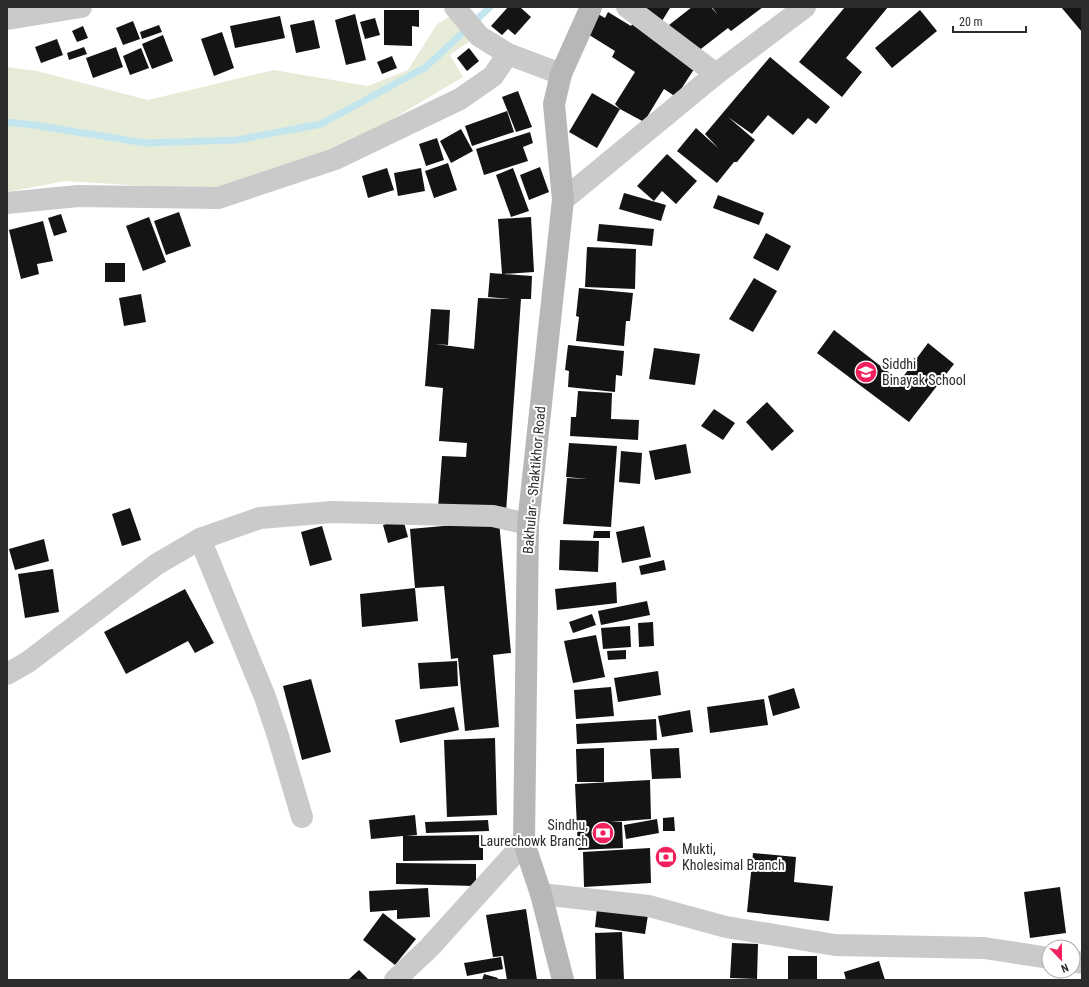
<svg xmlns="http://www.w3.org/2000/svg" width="1089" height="987" font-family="'Roboto Condensed',sans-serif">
  <rect width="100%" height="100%" fill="#fff"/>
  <polygon fill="#e7ecd9" points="451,16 473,39 450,55 463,77 332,155 206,190 66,181 7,192 7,67 37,71 148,100 274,70 368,86 408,70 437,24"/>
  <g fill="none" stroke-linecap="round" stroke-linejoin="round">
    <polyline stroke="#c3e6ee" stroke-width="7" points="7,122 34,125 145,143 237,140 321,124 426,67 490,7"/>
  </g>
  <g fill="#141414">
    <polygon points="508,7 520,7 531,17 515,35 508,29 502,35 491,26"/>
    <polygon points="641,7 668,7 670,8 662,21"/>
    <polygon points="692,7 711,7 718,15 712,7 763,7 731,31 728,28 693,55 669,25"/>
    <polygon points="845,7 888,7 846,58 862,72 842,97 799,62"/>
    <polygon points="1061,7 1082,7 1082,32"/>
    <polygon points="384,10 419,10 419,27 412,26 412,46 384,45"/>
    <polygon points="920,10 937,31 892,68 875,48"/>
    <polygon points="608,12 631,26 633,23 698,63 676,97 664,89 644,122 620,109 615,104 635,72 612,57 615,51 586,33 598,14 605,18"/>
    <polygon points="355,14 366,60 346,65 335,20"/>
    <polygon points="280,16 285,38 235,48 230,26"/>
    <polygon points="375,18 380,35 365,39 360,22"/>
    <polygon points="314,20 320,48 296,53 290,25"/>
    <polygon points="133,21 140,39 123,45 116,28"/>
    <polygon points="159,25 162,32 142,39 140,32"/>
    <polygon points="83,26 88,38 77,42 72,31"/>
    <polygon points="222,32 234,68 214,76 201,39"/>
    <polygon points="163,35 173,61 152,69 142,44"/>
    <polygon points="57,39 63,55 41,63 35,47"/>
    <polygon points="84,47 87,54 69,60 67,53"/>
    <polygon points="116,47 123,67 93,78 86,58"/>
    <polygon points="141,48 149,68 130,75 123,56"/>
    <polygon points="469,48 479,61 467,71 457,58"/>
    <polygon points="392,56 397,68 382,74 377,62"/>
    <polygon points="770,57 830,107 816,124 808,118 793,135 768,115 752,134 728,117 755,140 737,162 734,162 717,183 677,151 696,128 718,148 705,134"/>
    <polygon points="518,91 532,127 516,132 502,97"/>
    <polygon points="592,93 620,109 597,148 569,132"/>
    <polygon points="507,111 514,132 472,146 465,126"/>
    <polygon points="461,129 473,151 451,163 440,141"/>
    <polygon points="530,132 533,143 523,147 528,161 484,175 476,149"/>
    <polygon points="437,138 444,160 426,166 419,144"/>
    <polygon points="667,154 697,181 676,204 662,191 654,201 637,186"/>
    <polygon points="448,163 457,190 434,198 425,171"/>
    <polygon points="540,167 549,192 529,200 520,175"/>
    <polygon points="387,168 394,190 368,198 362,176"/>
    <polygon points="421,168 425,191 398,196 394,173"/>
    <polygon points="513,168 529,211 511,217 496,175"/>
    <polygon points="624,193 666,205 661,221 619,209"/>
    <polygon points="718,195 764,213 759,225 713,208"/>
    <polygon points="179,212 191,246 166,255 154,221"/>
    <polygon points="61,214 67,232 54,236 48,218"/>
    <polygon points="149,217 166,262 143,271 126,226"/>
    <polygon points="531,217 534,272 502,274 498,219"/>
    <polygon points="43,221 53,261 37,264 39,274 21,279 9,230"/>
    <polygon points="599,224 654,229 652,246 597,241"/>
    <polygon points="766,233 791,246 778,271 753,258"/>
    <polygon points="587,247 636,249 635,289 585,287"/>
    <rect x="105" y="263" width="20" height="19"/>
    <polygon points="490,273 532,276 531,299 521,299 506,512 438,508 442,456 466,457 467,443 439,441 443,388 425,386 431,309 450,310 448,345 435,344 474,349 478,298 510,299 488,297"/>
    <polygon points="754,278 777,291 753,332 729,319"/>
    <polygon points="579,288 633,293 630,321 626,321 624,346 576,341 579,317 576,316"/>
    <polygon points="141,294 146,322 124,326 119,298"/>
    <polygon points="834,330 900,381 928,343 954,364 909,422 817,353"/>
    <polygon points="568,345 624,351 622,376 616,375 615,392 568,387 569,371 565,370"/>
    <polygon points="654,348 700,354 695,385 649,379"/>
    <polygon points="578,391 612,393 611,419 639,420 638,440 570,436 571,417 576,417"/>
    <polygon points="767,402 794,431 772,451 746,422"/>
    <polygon points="714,409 735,423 723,440 701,426"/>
    <polygon points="569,443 617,446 611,527 563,524 567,478 588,479 566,477"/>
    <polygon points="686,444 691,473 655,480 649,451"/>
    <polygon points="621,451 642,453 640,484 619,482"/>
    <polygon points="130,508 141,540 122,546 112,514"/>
    <polygon points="403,519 408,537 388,543 383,525"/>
    <polygon points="499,521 511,653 493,655 499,727 465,731 458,658 451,659 444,586 415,588 410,529"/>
    <polygon points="322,526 332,560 310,566 301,532"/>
    <polygon points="644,526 651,557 622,563 616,532"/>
    <polygon points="594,531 610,531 610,538 593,538"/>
    <polygon points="44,539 49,561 15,570 9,549"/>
    <polygon points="560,540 599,541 598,572 559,570"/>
    <polygon points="664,560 666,570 641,575 639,566"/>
    <polygon points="53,569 59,612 25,618 18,574"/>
    <polygon points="616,582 617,603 557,610 555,589"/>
    <polygon points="415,588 418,621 362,627 360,594"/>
    <polygon points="185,589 214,643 195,653 188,641 126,674 104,632"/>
    <polygon points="647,601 650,615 601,625 598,611"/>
    <polygon points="592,614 596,625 573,633 569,622"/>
    <polygon points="653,622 654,646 639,647 638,623"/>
    <polygon points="630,626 631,647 603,649 601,628"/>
    <polygon points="596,635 605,677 573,683 564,641"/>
    <polygon points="626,650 626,659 608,660 607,651"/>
    <polygon points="457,661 458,686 420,689 418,663"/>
    <polygon points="658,671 661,695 618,702 614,678"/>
    <polygon points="311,679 331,752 302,760 283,686"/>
    <polygon points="611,687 614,716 576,719 574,690"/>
    <polygon points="794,688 800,708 773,716 768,696"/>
    <polygon points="764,699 768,725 710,733 707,707"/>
    <polygon points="454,707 459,730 400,743 395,720"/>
    <polygon points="690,710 693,732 662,737 658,716"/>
    <polygon points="656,719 657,740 577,744 576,724"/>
    <polygon points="495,738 497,815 447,817 444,740"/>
    <polygon points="604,748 604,782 577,782 576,749"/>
    <polygon points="679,748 681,778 652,779 650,749"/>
    <polygon points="650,780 651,819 610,822 622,822 623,848 578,850 575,784"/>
    <polygon points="415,815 417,835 406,836 483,835 483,860 403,861 403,836 371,839 369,820"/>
    <polygon points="674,817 675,831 663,831 663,818"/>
    <polygon points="657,819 659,833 626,839 624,825"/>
    <polygon points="488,820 489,831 426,833 425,822"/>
    <polygon points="650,848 651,883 584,887 583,852"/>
    <polygon points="753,853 796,857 794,882 833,886 829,921 747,912"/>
    <polygon points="396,863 476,864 476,886 396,884"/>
    <polygon points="1060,887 1066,933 1030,938 1024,892"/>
    <polygon points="428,888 430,917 397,919 397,910 370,912 369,891"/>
    <polygon points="597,908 648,915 645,934 595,927"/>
    <polygon points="526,909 537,980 507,980 503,956 493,957 486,915"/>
    <polygon points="383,913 416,939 395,965 363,940"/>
    <polygon points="622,932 624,980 596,980 595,933"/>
    <polygon points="732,943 758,944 757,979 730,978"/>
    <rect x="788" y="956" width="29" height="24"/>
    <polygon points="501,957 503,969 467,976 464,963"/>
    <polygon points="879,961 885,980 846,980 844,972"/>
    <polygon points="359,970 368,979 367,980 348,980"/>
    <polygon points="484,974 498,978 497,980 482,980"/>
  </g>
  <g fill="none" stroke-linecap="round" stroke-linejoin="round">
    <g stroke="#cacaca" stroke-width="22">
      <polyline points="455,7 479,36 508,54 561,74"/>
      <polyline points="627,7 716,74"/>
      <polyline points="7,19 81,7"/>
      <polyline points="563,200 716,74 805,7"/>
      <polyline points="7,203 78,196 218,198 335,159 460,99 493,76 508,54"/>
      <polyline points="200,539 265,697 278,736 302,817"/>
      <polyline points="7,674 28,662 157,564 200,539 260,518 332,512 493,516 528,524"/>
      <polyline points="541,894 649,906 726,927 835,945 984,948 1049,958"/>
      <polyline points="1073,961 1082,963"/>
      <polyline points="395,980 429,948 524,843"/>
    </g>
    <polyline stroke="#b7b7b7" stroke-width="22" points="563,980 541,894 524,843 528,524 563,200 554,104 561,74 591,7"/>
  </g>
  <defs>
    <g id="school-disc" transform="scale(1.15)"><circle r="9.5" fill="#f2205d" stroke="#fff"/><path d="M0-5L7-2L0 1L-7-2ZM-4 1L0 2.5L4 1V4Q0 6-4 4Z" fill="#fff"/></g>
    <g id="bank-disc" transform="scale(1.15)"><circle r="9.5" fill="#f2205d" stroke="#fff"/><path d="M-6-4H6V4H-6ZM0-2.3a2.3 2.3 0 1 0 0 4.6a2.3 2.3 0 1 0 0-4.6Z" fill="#fff"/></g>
  </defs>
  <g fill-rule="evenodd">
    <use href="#school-disc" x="866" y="372"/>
    <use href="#bank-disc" x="603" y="833"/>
    <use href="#bank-disc" x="666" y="857"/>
  </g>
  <g text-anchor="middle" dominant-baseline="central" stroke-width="4" stroke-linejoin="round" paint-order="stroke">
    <g font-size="14" fill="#2d2d2d" stroke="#fff" text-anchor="start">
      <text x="882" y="364">Siddhi<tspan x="882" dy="16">Binayak School</tspan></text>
      <text x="588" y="825" text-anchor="end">Sindhu,<tspan x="588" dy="16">Laurechowk Branch</tspan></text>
      <text x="682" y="849">Mukti,<tspan x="682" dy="16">Kholesimal Branch</tspan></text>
    </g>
    <g font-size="14" fill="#2d2d2d" stroke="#fff">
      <text transform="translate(534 480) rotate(-85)">Bakhular - Shaktikhor Road</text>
    </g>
  </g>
  <rect width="1089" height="987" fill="none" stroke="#2d2d2d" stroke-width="16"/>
  <g transform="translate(1061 959) rotate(158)"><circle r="19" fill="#ffffff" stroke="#ababab"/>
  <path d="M0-3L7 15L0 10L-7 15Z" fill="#f2205d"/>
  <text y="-6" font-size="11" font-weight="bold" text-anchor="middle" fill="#2d2d2d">N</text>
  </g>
  <path d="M953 26v6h73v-6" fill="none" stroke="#2d2d2d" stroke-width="2"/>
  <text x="959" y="26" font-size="12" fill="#2d2d2d" stroke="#ffffff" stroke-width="3" paint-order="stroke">20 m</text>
</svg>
